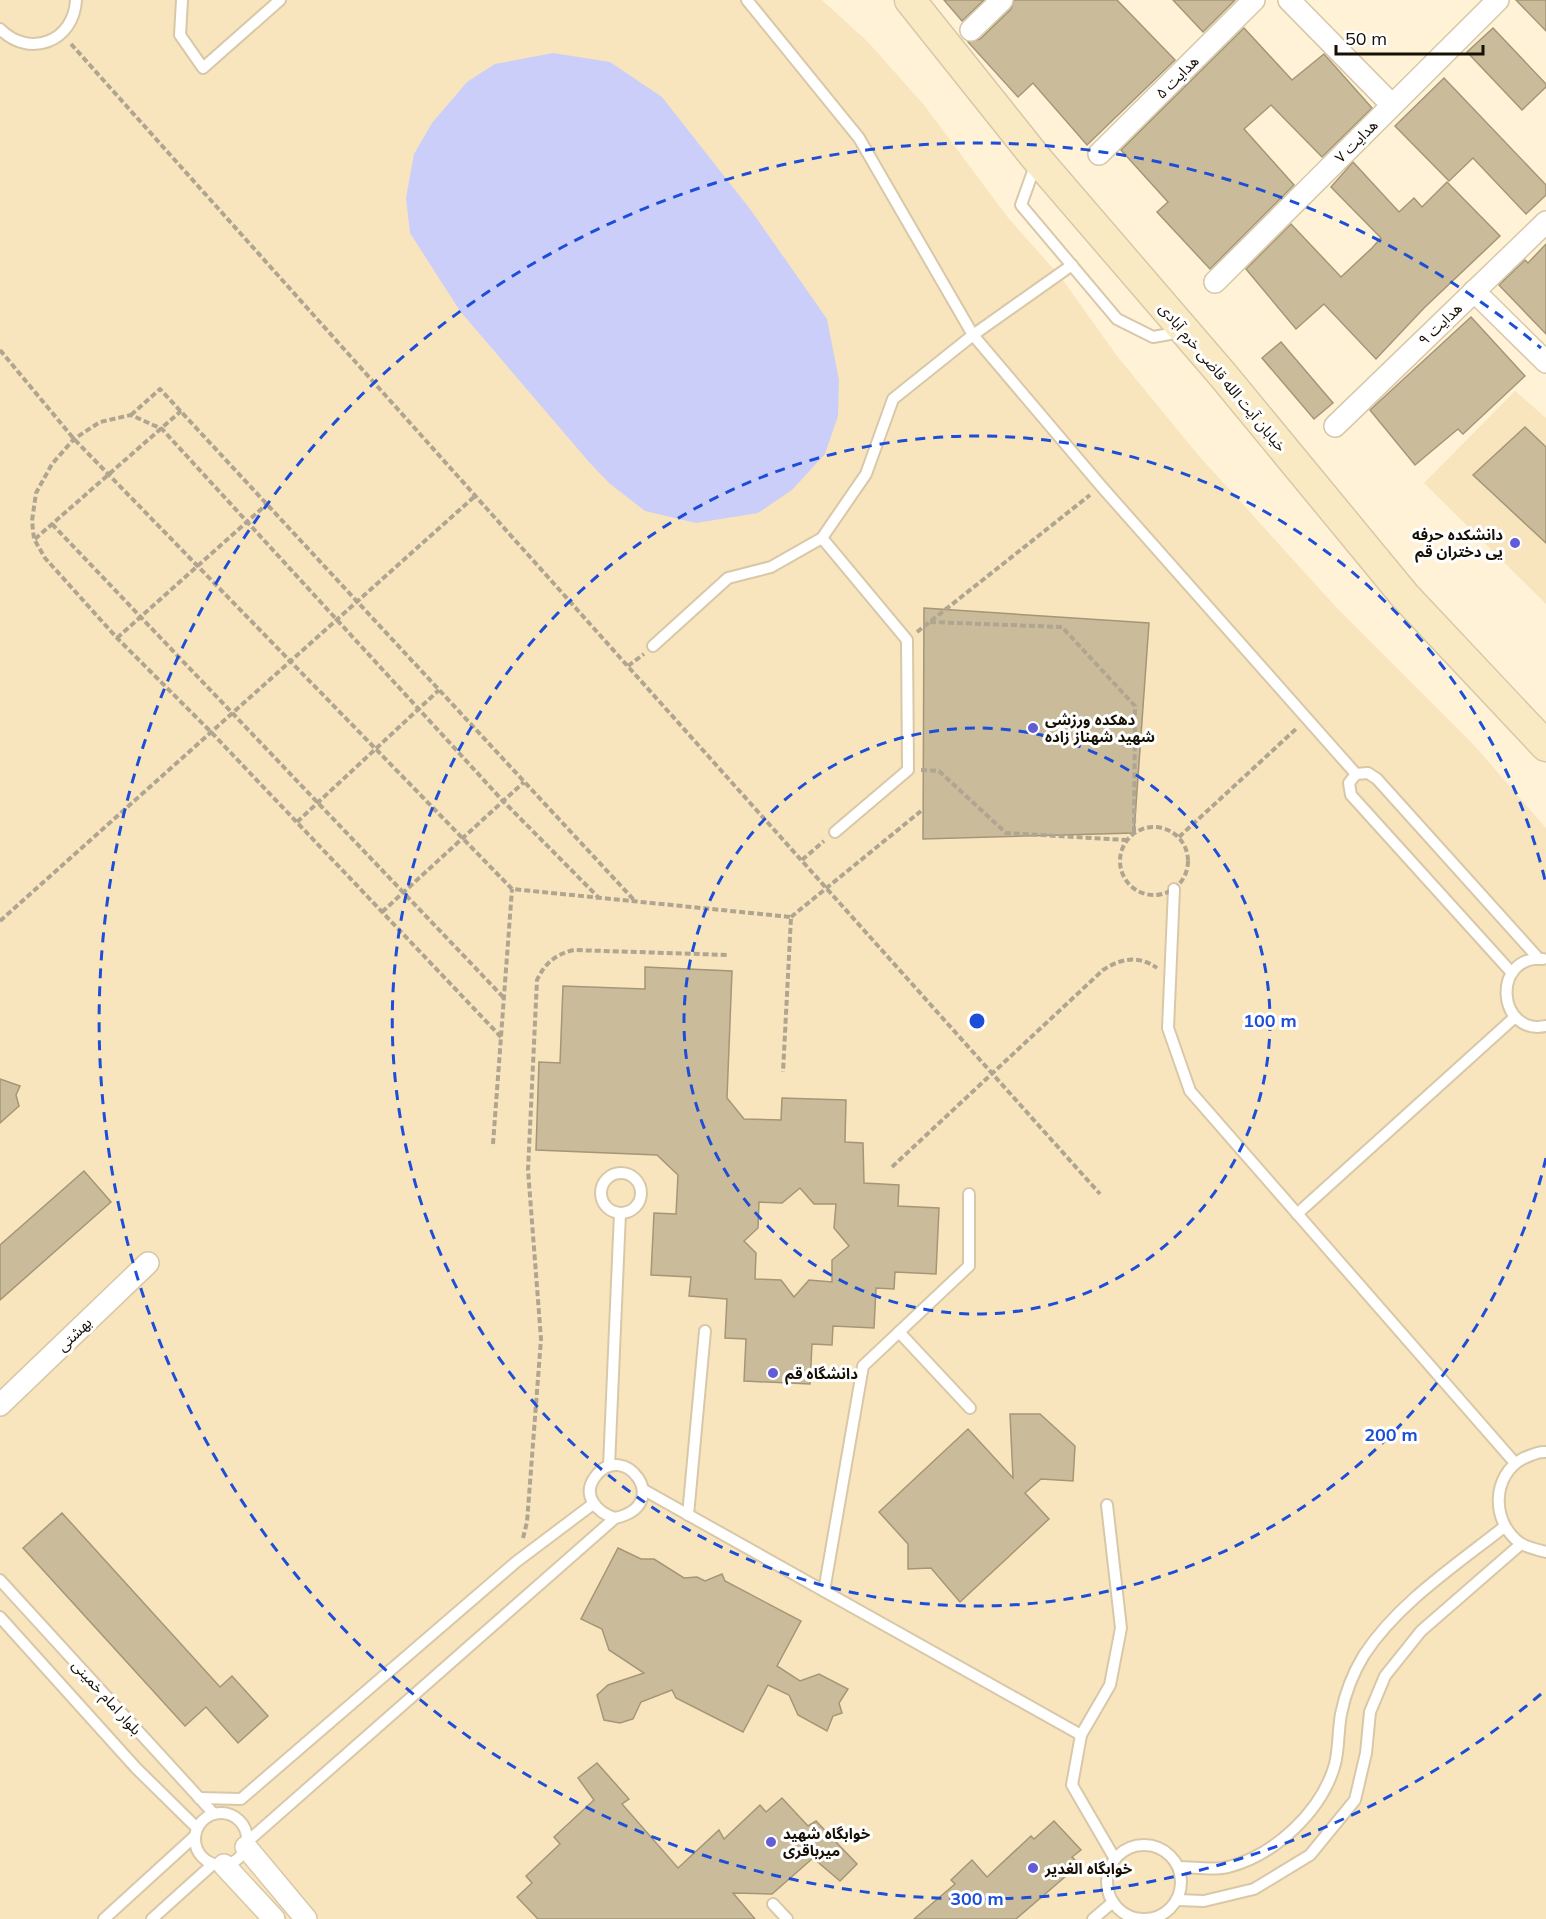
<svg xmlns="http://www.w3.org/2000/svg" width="1546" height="1919" font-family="Mulish,'Noto Sans Arabic',sans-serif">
  <rect width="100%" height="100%" fill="#fff2d7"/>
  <g fill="#f9e5bd">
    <polygon points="0,0 822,0 868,42 924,105 1009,219 1060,276 1117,356 1199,456 1337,608 1474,745 1546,828 1546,1919 0,1919"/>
    <polygon points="1515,391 1546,418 1546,604 1424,483"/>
  </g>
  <polygon fill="#cacef9" points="553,53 610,62 662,97 750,209 827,319 839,380 838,416 825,454 792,490 758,513 696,523 645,511 609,483 589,462 460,311 410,233 406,198 414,154 432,123 467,82 495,64"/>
  <g fill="#cabb9b" stroke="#a59677" stroke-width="1.5" fill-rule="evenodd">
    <polygon points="944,0 984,0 962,21"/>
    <polygon points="1014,0 1117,0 1175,60 1087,145 1033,83 1018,97 968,42 980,39 1011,9"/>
    <polygon points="1173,0 1235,0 1203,32"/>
    <polygon points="1516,0 1546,0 1546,31"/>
    <polygon points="1244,28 1292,80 1324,54 1372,108 1322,157 1271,105 1244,129 1294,185 1210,269 1157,212 1168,202 1121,150"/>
    <polygon points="1493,28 1546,84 1546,87 1522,110 1467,52"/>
    <polygon points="1444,78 1546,185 1546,195 1526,214 1473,158 1449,181 1395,126"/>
    <polygon points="1353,162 1399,212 1414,198 1422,207 1447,182 1500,236 1424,308 1376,359 1324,304 1296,329 1246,269 1291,224 1341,277 1372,248 1381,238 1331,187"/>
    <polygon points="1546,244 1546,334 1499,285 1525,260 1528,263"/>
    <polygon points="1471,317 1525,376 1463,434 1458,429 1415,465 1370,410"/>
    <polygon points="1281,342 1333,403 1314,419 1262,358"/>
    <polygon points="1525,427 1546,447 1546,543 1473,475"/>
    <polygon points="924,608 1149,623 1134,833 923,839"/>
    <path d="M645,967l87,4 -5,127 17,21 37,1 1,-22 64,2 -1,42 18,1 1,40 35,2 -1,21 41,2 -3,66 -41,-2 -1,17 -18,-1 -2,40 -41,-2 -1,19 -20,-1 -2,40 -66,-3 2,-42 -21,-1 2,-39 -38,-3 2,-19 -40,-2 3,-62 22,1 2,-39 -21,-20 -121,-5 3,-88 21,1 3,-77 82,3zM800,1188l14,16h22l-2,24 15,18 -17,14v22l-23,-2 -15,17 -13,-17 -26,-1 1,-26 -12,-12 14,-13 1,-26 23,1z"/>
    <polygon points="0,1079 20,1086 16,1095 19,1106 0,1123"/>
    <polygon points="84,1171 111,1202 0,1300 0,1245"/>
    <polygon points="1010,1414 1040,1414 1075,1446 1073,1481 1041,1479 1025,1493 1049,1519 960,1602 931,1568 908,1569 908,1544 879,1512 968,1429 1013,1478"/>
    <polygon points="62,1513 220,1687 232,1676 268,1716 238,1743 206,1707 185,1726 23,1548"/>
    <polygon points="618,1548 641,1559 654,1559 684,1578 697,1577 705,1581 722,1574 725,1581 801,1621 777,1666 800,1681 819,1674 848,1689 839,1703 842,1713 833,1716 827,1731 798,1715 789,1695 768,1685 743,1732 676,1698 672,1690 641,1702 633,1719 620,1723 604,1720 597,1695 608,1685 644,1673 609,1650 602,1629 581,1619"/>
    <polygon points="597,1763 629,1799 622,1804 678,1868 719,1830 724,1839 760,1805 766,1812 782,1798 808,1826 816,1821 857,1864 840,1881 813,1858 772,1894 733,1893 755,1919 538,1919 517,1897 532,1883 526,1876 560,1844 554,1837 594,1800 578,1778"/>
    <polygon points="1054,1821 1081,1850 1072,1857 1077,1862 1064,1874 1066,1876 1016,1919 914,1919 955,1884 951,1880 972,1860 987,1877 1031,1836 1034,1839"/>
  </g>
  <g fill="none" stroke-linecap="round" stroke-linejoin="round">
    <g stroke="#d8c8a8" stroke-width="14">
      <g id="lane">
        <polyline points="182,0 180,35 203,68 280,0"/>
        <polyline points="747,0 859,138 973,335 1101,486 1356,774"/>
        <path d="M0,29c30,30 74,12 76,-29"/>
        <polyline points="1036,163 1021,205 1117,319 1153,337 1181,332"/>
        <polyline points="822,538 907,640 908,770 835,832"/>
        <polyline points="653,646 728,578 771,567 822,538 866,474 893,399 973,335 1072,265"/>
        <polyline points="1174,889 1168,1028 1190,1091 1515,1463"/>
        <path d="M1543,959c-52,-4 -46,77 3,67"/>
        <polyline points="1512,973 1351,795 1349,783 1356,774 1368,773 1377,779 1539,959"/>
        <circle cx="621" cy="1193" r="20"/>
        <polyline points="1297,1214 1515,1017"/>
        <polyline points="899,1332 970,1408"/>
        <path d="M1546,1452c-8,-1 -14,3 -22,6 -33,17 -33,64 -4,85 6,4 18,7 26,9"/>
        <polyline points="609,1466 620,1213"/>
        <polyline points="644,1490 1081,1735"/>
        <polyline points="1107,1505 1121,1628 1110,1685 1081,1735 1072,1785 1115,1859"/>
        <polyline points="688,1515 705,1331"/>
        <polyline points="0,1580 214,1814"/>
        <polyline points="824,1591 863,1366 969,1266 969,1194"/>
        <polyline points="0,1617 136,1768 197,1828"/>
        <polyline points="199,1798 241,1799 516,1562 593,1504"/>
        <circle cx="221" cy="1839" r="26"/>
        <path d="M248,1841l367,-323c60,-13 8,-80 -20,-41 -14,19 3,36 20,41"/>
        <circle cx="1144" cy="1882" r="37"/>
        <path d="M1179,1867c15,0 35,4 49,0 47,-12 94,-56 107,-103 4,-16 3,-34 6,-50 4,-20 12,-41 23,-59 34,-52 92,-90 140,-128"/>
        <polyline points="1177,1900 1204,1901 1254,1889 1310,1855 1355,1800 1366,1753 1370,1712 1385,1676 1421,1631 1521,1544"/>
        <polyline points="773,1904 787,1919"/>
        <polyline points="104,1919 195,1836"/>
        <polyline points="152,1919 213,1864"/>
        <polyline points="1093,1919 1113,1902"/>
      </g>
    </g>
    <g stroke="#d8c8a8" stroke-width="24">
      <g id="street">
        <polyline points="1289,0 1392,105"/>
        <polyline points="971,30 1002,0"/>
        <polyline points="1099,154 1254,0"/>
        <polyline points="1215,282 1498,0"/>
        <polyline points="1474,291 1546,362"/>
        <polyline points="1335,426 1546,222"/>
        <polyline points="0,1405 148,1263"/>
        <polyline points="246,1847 306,1919"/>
        <polyline points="224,1865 274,1919"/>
      </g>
    </g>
    <g stroke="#d8c8a8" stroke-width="33">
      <polyline id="secondary" points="910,0 1037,159 1222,374 1405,596 1546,746"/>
    </g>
    <g stroke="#b0a590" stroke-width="4" stroke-dasharray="6 3" stroke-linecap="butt">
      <polyline points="71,44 1100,1194"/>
      <polyline points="0,350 74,439 512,889 791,917 783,1072"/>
      <polyline points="131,415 160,389 634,900"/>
      <polyline points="52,524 504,998"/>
      <polyline points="35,539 181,411"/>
      <polyline points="930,622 1062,627 1135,706 1134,833"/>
      <polyline points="917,632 1090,495"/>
      <polyline points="117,638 267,504"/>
      <polyline points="628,666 644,654"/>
      <polyline points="921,770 939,771 1006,833 1126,840"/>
      <polyline points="297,822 439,690"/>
      <circle cx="1154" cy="861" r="34"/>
      <polyline points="1179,837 1297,728"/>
      <polyline points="802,860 824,841"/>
      <polyline points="382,912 524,782"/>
      <polyline points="791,917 921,811"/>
      <polyline points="0,921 475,496"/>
      <polyline points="501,1037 211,732 117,638 45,558 34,539 32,521 36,493 52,464 74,439 100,422 131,415 162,429 503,801 599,898"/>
      <polyline points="493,1144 512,889"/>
      <path d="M892,1167l211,-197c18,-12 36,-15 54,-2"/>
      <path d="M523,1538l4,-16 14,-183 -13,-169 9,-190c8,-17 19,-26 37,-30l155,5"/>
    </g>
    <use href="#lane" stroke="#fff" stroke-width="10"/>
    <use href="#street" stroke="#fff" stroke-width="21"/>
    <use href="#secondary" stroke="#faeac3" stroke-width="30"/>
  </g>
  <g fill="none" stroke="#1d4ed8" stroke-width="3" stroke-dasharray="10 8">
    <circle cx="977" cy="1021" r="293"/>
    <path d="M1546 1158A585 585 0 1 1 1546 884"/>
    <path d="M1541 1694A878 878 0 1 1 1541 348"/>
  </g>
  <g fill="#625dd6" stroke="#fff" stroke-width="2">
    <circle cx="1515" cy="543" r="6"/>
    <circle cx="1033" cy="728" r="6"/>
    <circle cx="773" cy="1373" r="6"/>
    <circle cx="771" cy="1842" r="6"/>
    <circle cx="1033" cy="1868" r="6"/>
  </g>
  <g text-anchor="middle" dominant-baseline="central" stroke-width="6" stroke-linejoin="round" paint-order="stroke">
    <g font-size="15" fill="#161005" stroke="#fff">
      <text transform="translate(1177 77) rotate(-45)">هدایت ۵</text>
      <text transform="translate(1356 141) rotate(-45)">هدایت ۷</text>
      <text transform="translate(1440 324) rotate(-44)">هدایت ۹</text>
      <text transform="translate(1223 377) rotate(50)">خیابان آیت الله قاضی خرم آبادی</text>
      <text transform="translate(74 1334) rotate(-44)">بهشتی</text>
      <text transform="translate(107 1697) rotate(48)">بلوار امام خمینی</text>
    </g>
    <g font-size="15" font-weight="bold" fill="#161005" stroke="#fff" text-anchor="start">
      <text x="1503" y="534" text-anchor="end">دانشکده حرفه<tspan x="1503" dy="17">یی دختران قم</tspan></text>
      <text x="1045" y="719">دهکده ورزشی<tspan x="1045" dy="17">شهید شهناز زاده</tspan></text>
      <text x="785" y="1373">دانشگاه قم</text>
      <text x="783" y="1833">خوابگاه شهید<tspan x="783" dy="17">میرباقری</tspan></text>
      <text x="1045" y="1868">خوابگاه الغدیر</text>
    </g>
  </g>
  <circle cx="977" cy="1021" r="9" fill="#1d4ed8" stroke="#fff" stroke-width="3"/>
  <g font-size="18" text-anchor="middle" font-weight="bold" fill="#1d4ed8" stroke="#fff" stroke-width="6" stroke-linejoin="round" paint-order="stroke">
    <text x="1270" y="1027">100 m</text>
    <text x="1391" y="1441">200 m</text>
    <text x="977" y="1905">300 m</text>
  </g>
  <path d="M1336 45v9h147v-9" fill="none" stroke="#161005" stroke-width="3"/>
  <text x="1345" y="45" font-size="18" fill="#161005" stroke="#ffffff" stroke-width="4.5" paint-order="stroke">50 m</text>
</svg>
